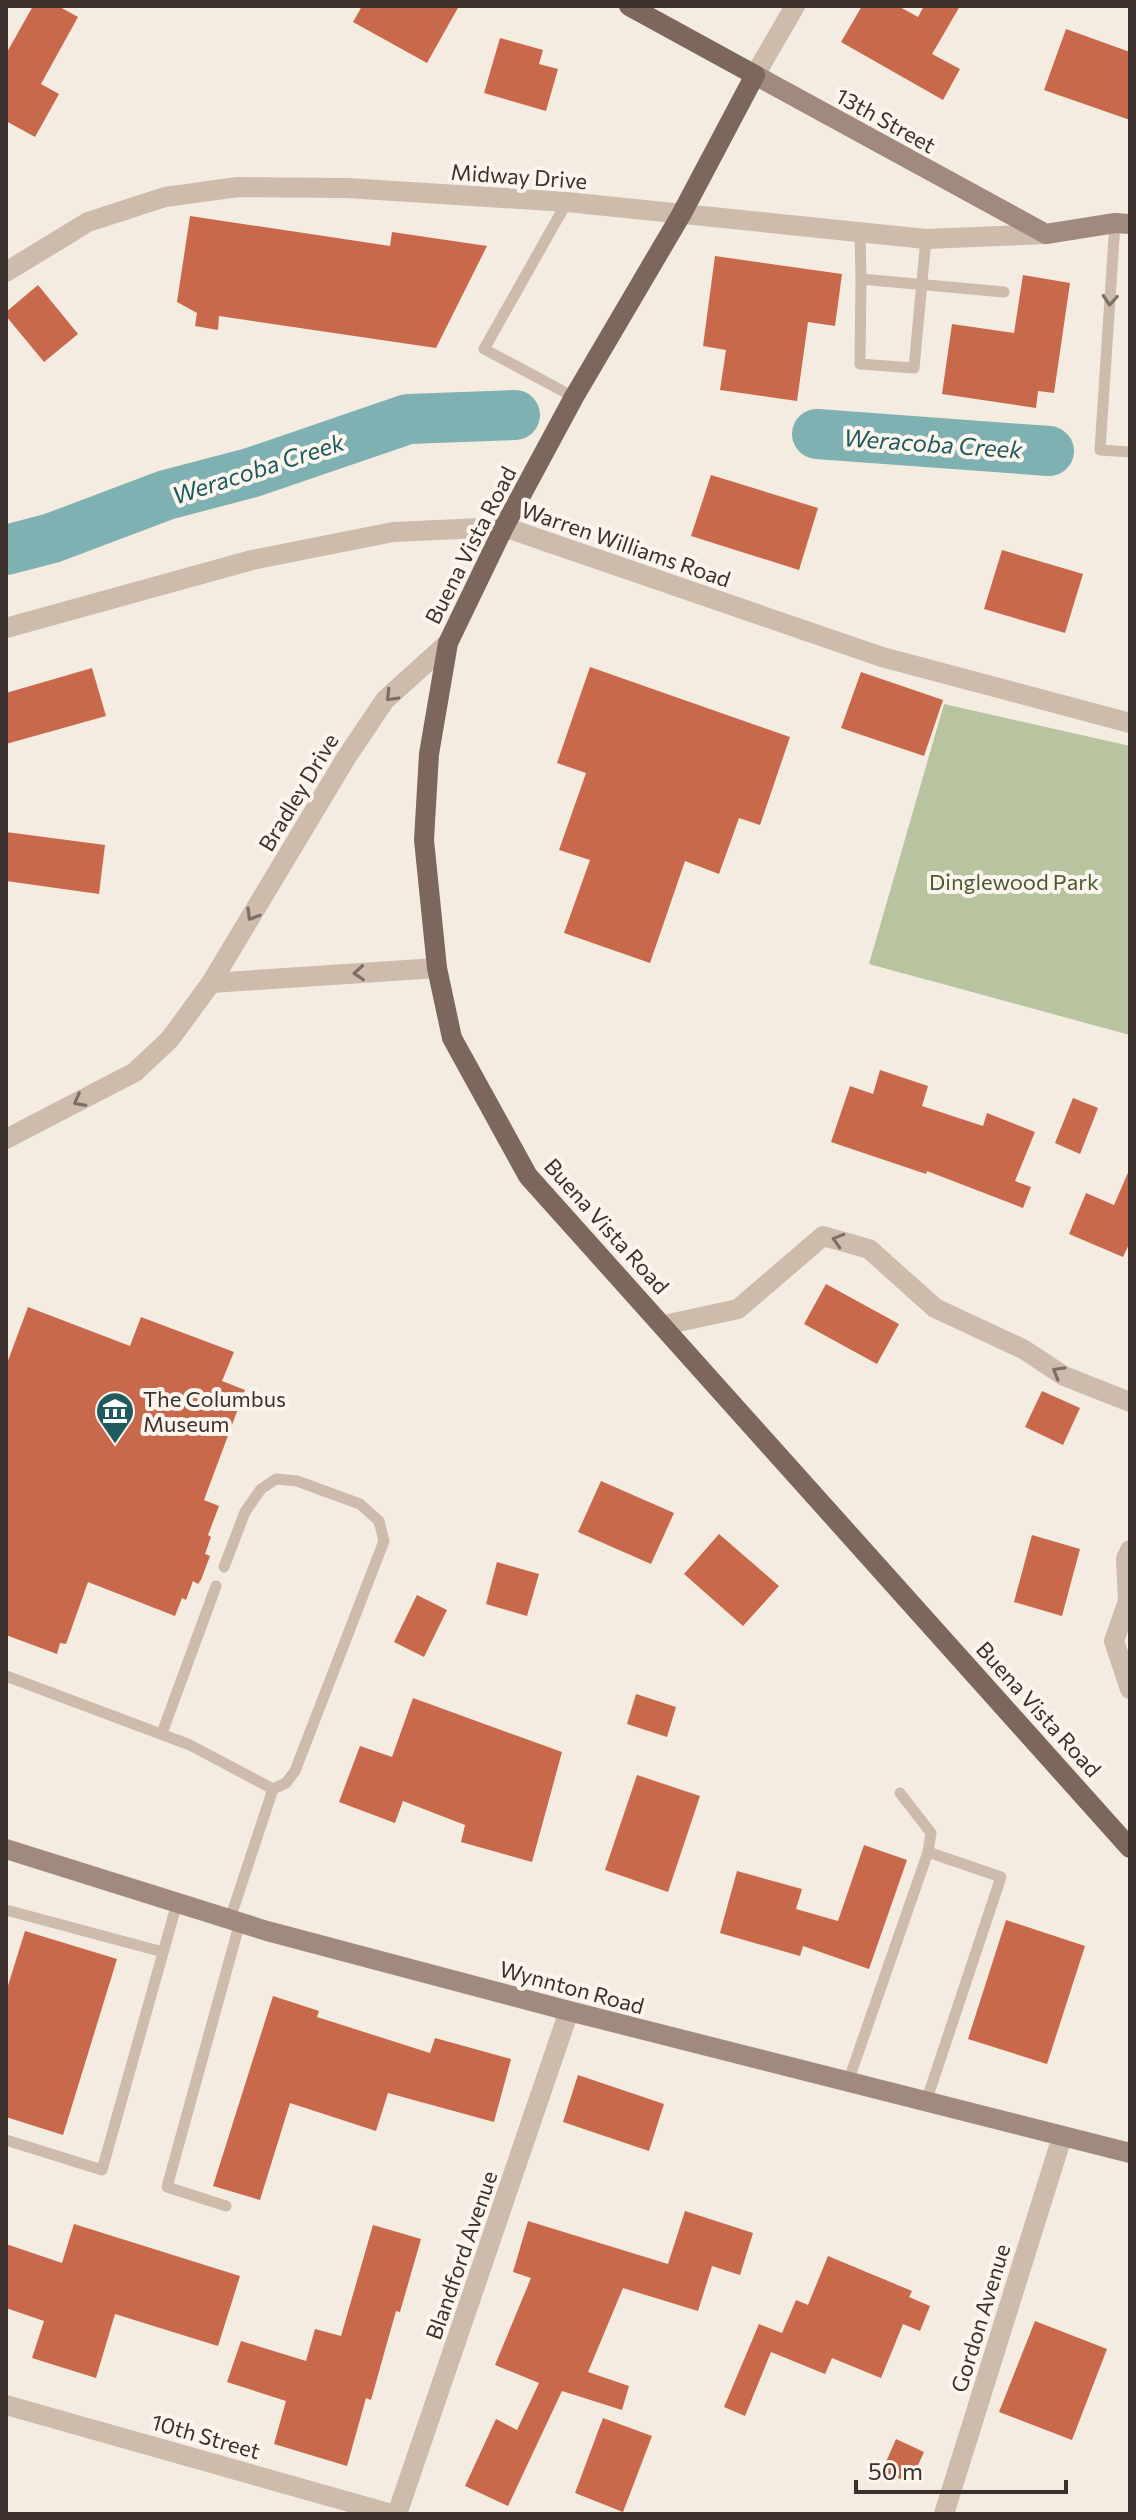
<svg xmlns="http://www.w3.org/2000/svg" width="1136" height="2520" font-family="Commissioner,sans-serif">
  <rect width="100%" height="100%" fill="#f4ebe1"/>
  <polygon fill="#b8c4a0" points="944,704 1130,746 1130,1035 869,964"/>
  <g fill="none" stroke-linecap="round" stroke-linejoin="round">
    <g stroke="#7fb0b2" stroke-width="50">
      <polyline points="817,434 1049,451"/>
      <polyline points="6,550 52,538 166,495 250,473 408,419 515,415"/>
    </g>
  </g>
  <g fill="#c8694b">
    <polygon points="33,6 58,6 78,17 41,84 59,94 35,137 6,121 6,54"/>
    <polygon points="362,6 459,6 427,63 353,22"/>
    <polygon points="862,6 898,6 918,17 924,6 960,6 932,54 960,69 943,100 841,42"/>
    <polygon points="1066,29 1130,52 1130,120 1044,90"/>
    <polygon points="500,38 543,50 539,64 558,69 546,111 484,93"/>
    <polygon points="190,216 390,246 392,232 487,246 436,348 219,316 218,330 195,326 197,313 177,302"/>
    <polygon points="715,256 842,274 835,326 808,322 797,401 720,390 726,350 703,346"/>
    <polygon points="1023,275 1070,283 1054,393 1038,391 1036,408 942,394 952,324 1014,333"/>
    <polygon points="38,285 78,334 44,362 6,316 6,312"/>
    <polygon points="711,475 818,508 799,570 691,536"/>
    <polygon points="1002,550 1083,574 1065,633 984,609"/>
    <polygon points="590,667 790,737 760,825 739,818 719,874 685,861 650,963 564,933 590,860 559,850 586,773 557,763"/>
    <polygon points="92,668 106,716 6,744 6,693"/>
    <polygon points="861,672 943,700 924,756 841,728"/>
    <polygon points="6,832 105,845 99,894 6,881"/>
    <polygon points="880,1070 928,1086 922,1106 983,1126 987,1113 1035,1132 1015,1181 1031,1187 1023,1208 927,1171 926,1174 831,1142 850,1086 873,1094"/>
    <polygon points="1073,1098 1098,1108 1080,1154 1055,1143"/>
    <polygon points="1130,1168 1130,1242 1123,1257 1069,1234 1086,1193 1114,1205"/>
    <polygon points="826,1284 899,1324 877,1364 804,1324"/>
    <polygon points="28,1307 130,1346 141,1317 234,1352 222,1381 245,1390 204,1500 219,1506 208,1535 211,1537 205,1554 210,1556 201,1580 198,1584 193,1581 186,1600 182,1598 175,1616 88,1582 66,1644 60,1643 57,1654 6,1635 6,1366"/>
    <polygon points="1042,1391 1080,1408 1063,1445 1025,1427"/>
    <polygon points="601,1481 674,1513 651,1564 578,1532"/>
    <polygon points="719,1534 779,1586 743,1626 684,1574"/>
    <polygon points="1032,1535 1080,1549 1062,1616 1014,1602"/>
    <polygon points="497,1562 539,1574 527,1616 486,1604"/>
    <polygon points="417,1595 447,1610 424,1657 394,1642"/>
    <polygon points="636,1694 676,1707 667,1737 627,1724"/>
    <polygon points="413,1698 562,1752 532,1862 461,1842 465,1825 403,1801 395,1823 339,1802 360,1746 392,1757"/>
    <polygon points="637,1775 700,1796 668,1892 605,1870"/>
    <polygon points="864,1845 907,1860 869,1969 803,1946 800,1956 720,1933 737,1871 802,1889 796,1909 838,1921"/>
    <polygon points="1006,1920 1085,1946 1047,2064 968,2039"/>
    <polygon points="25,1931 117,1959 63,2135 6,2117 6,1992"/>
    <polygon points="273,1996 319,2011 317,2017 430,2053 435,2038 511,2059 494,2122 388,2093 376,2131 290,2103 260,2200 213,2186"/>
    <polygon points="578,2075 664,2104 649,2151 563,2122"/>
    <polygon points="685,2211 753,2233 740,2275 712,2266 698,2311 623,2288 588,2372 629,2386 622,2410 562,2391 508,2506 465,2486 496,2419 517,2430 539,2383 495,2365 531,2278 513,2272 528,2221 668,2264"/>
    <polygon points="74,2224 240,2276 218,2346 115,2314 96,2378 32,2358 44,2321 6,2308 6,2244 62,2263"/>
    <polygon points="373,2225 421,2239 400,2312 396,2311 371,2400 366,2398 347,2466 274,2444 286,2401 227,2382 241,2341 306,2361 315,2329 341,2336"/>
    <polygon points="828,2256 912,2291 909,2297 930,2306 920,2331 903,2324 881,2378 832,2358 825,2374 771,2352 745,2416 724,2407 759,2324 782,2333 796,2300 808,2305"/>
    <polygon points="1035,2321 1107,2349 1072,2440 999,2412"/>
    <polygon points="603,2418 652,2436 623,2512 575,2493"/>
    <polygon points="896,2439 924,2452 910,2483 882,2471"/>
  </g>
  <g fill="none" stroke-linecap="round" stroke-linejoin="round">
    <g stroke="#cdbbac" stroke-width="11">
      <polyline points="567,202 484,349 574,397"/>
      <polyline points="1115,223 1100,450 1130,452"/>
      <polyline points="860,233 861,279"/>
      <polyline points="926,239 914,368 860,364 861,279 1004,292"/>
      <polyline points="224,1567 245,1512 261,1489 276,1479 297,1481 360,1504 379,1521 384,1541 295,1771 286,1783 273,1789 230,1919"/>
      <polyline points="6,1676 190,1745 273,1789"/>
      <polyline points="162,1733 216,1586"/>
      <polyline points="900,1793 931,1833 928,1852 1001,1877 926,2102"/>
      <polyline points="6,1910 163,1952"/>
      <polyline points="848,2082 928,1852"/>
      <polyline points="6,2140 102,2170 177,1903"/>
      <polyline points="226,2206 167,2187 240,1922"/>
    </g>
    <g stroke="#cdbbac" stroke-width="20">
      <polyline points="6,272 88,222 165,197 238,187 347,188 567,202 926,239 1046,234"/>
      <polyline points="6,628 252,560 393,532 504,527 882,657 1130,723"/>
      <polyline points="211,983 437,968"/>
      <polyline points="6,1139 135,1072 170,1039 211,983 346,758 385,700 448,643"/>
      <polyline points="664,1325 738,1309 823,1236 869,1249 935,1308 1023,1349 1064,1376 1130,1402"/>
      <polyline points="1130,1550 1126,1559 1128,1601 1114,1641 1130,1689"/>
      <polyline points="6,2405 392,2514"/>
      <polyline points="397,2514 569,2011"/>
      <polyline points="944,2514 1062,2137"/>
    </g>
    <polyline stroke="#cdbbac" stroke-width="20" points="755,75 795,6"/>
    <g stroke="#a18a7d" stroke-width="20">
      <polyline points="755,75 1046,234 1115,223 1130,224"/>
      <polyline points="6,1849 267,1931 569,2011 1130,2153"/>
    </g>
    <polyline stroke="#7d675c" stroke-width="20" points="629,6 755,75 681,215 574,397 504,527 448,643 429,754 424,840 437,968 452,1038 528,1176 1130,1848"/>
  </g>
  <defs><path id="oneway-chevron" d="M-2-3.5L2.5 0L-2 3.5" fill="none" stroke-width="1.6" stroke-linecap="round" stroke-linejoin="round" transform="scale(2)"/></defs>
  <g stroke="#7d6f65">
    <use href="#oneway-chevron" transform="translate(1110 300) rotate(94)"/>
    <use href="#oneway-chevron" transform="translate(391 696) rotate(134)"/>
    <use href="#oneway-chevron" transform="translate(252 915) rotate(121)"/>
    <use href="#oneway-chevron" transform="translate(359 973) rotate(176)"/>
    <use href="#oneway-chevron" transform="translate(79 1101) rotate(152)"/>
    <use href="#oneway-chevron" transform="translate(838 1240) rotate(-164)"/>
    <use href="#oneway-chevron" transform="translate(1058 1372) rotate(-150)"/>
  </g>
  <defs>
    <g id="museum-pin" transform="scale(2)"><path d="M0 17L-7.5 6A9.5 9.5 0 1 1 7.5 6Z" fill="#1f5a5e" stroke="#fbf5ee"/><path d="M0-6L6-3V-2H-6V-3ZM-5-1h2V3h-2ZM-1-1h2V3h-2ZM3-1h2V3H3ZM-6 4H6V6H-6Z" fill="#fff"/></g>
  </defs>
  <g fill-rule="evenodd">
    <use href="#museum-pin" x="115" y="1411"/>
  </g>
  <g text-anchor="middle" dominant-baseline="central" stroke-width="8" stroke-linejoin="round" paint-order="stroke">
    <g font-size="22" fill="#3b302b" stroke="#fbf5ee">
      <text transform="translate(886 120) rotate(29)">13th Street</text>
      <text transform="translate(519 176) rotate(4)">Midway Drive</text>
      <text transform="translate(626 544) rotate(19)">Warren Williams Road</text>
      <text transform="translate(470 545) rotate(-63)">Buena Vista Road</text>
      <text transform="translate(298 792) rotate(-59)">Bradley Drive</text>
      <text transform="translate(607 1226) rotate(48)">Buena Vista Road</text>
      <text transform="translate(1039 1709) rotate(48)">Buena Vista Road</text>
      <text transform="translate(572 1987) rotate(15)">Wynnton Road</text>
      <text transform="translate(461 2255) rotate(-71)">Blandford Avenue</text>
      <text transform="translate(980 2318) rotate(-73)">Gordon Avenue</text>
      <text transform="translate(206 2436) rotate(16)">10th Street</text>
    </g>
    <g font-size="22" fill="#4a5a2e" stroke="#fbf5ee">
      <text x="1014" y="881">Dinglewood Park</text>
    </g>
    <g font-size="22" fill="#3b302b" stroke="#fbf5ee" text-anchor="start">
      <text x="143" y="1398">The Columbus<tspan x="143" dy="25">Museum</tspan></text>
    </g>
    <g font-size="24" font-style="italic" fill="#1f5a5e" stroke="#fbf5ee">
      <text transform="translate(933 443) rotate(4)">Weracoba Creek</text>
      <text transform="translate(258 468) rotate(-18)">Weracoba Creek</text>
    </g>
  </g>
  <rect width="1136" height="2520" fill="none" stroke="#3b302b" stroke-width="16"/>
  <path d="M856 2480v12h210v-12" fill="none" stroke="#3b302b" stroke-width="4"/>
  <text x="868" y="2480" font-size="24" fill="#3b302b" stroke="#fbf5ee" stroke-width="6" paint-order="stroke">50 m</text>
</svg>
